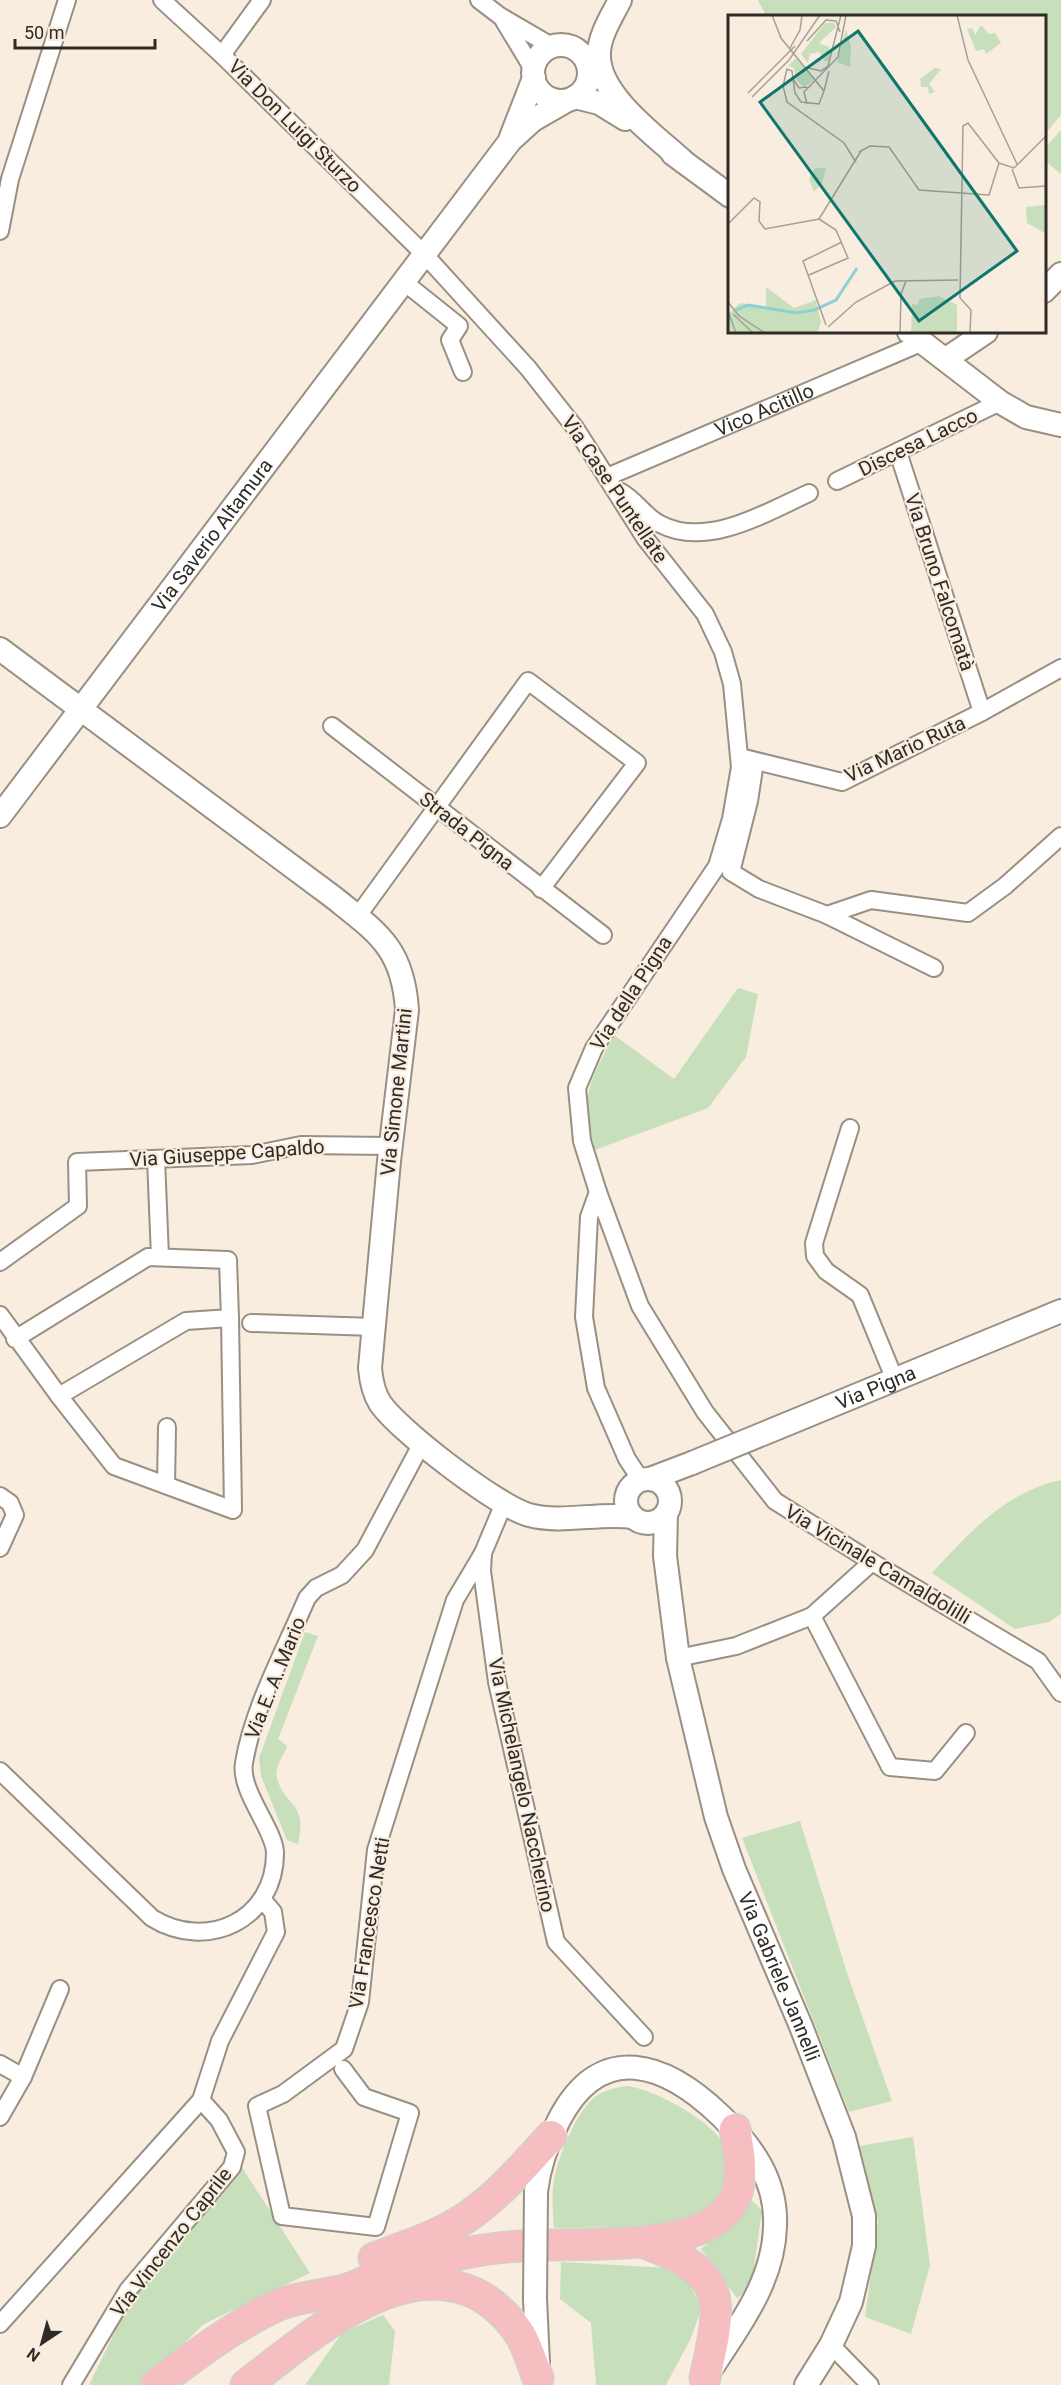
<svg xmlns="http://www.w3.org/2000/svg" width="1061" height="2385" font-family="Roboto,sans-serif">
  <rect width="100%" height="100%" fill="#f8eddf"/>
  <g fill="#c7dfbb">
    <polygon points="758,0 1061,0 1061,115 1045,134 1044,16 766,16"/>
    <polygon points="1061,130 1061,174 1045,161 1044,149"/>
    <path d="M738,988l20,6 -12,63 -38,51 -116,43c-14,-53 -1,-71 22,-116l60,44z"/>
    <path d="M1061,1480v134l-12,8 -34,7 -83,-56c37,-40 73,-81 129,-93z"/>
    <path d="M305,1632l13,4 -40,103 9,7c-3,9 -13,22 -10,32 8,30 31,23 21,66l-11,-4 -26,-64 -2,-18z"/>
    <polygon points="800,1821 847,1973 892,2101 849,2112 742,1838"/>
    <path d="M626,2086c27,2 89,36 100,62 3,9 5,19 7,28l-26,41 -56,10 -97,1c-1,-15 -3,-32 0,-47 3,-22 23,-71 41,-84 9,-7 20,-9 31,-11z"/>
    <polygon points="913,2137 930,2265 911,2334 865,2317 878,2221 859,2146"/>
    <polygon points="241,2166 310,2273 204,2324 141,2385 89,2385 129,2303"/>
    <polygon points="751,2200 762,2210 751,2288 737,2298 701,2249 731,2224"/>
    <polygon points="561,2262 670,2268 688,2282 702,2307 690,2340 666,2385 596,2385 591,2323 560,2299"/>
    <polygon points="383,2315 395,2331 389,2385 305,2385 342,2333"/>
  </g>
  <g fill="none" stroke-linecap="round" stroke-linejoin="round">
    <g stroke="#998f83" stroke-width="20">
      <g id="street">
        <polyline points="162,0 222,55 425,255 528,368 576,429 645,538 705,614 723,652 732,684 740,767 731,819 717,866 594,1048 577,1088 582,1141 598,1192 640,1306 705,1412 775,1501 872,1562 1038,1661 1061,1693"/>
        <polyline points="479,0 500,16 553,47"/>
        <polyline points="504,21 533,69"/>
        <polyline points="222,55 262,0"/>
        <polyline points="0,231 10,179 67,0"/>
        <polyline points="404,282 459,326 450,340 463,372"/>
        <polyline points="898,452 982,712"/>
        <path id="s1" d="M607,477l316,-135"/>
        <polyline points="837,481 1000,402"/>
        <path d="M621,492c15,8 24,25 39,32 47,25 107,-12 149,-31"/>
        <polyline points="332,726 603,935"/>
        <polyline points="740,757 842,782 982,712 1061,668"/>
        <polyline points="755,762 749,801 731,872 759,889 827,915 934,968"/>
        <polyline points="827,915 871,900 968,913 1005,886 1061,836"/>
        <polyline points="357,917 528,681 637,763 541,889"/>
        <polyline points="850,1128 814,1243 815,1256 826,1271 860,1295 895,1380"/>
        <polyline points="156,1159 160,1257"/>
        <polyline points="598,1192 589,1217 584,1317 596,1388 627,1459 641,1480"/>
        <polyline points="0,1262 78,1206 77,1162 252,1155 301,1145 390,1146"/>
        <polyline points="0,1315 59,1396 186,1321 230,1318 228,1260 148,1257 15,1339"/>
        <polyline points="251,1323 374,1327"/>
        <polyline points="59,1396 114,1466 233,1510 230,1318"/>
        <polyline points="166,1485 167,1427"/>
        <polyline points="0,1496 10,1503 15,1515 0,1548"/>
        <polyline points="504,1503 483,1553 482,1571 497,1682 556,1942 644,2037"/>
        <polyline points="812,1616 890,1767 935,1771 966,1733"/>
        <polyline points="678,1658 736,1646 812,1616 872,1562"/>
        <path d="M0,1771l152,147c55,34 123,2 123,-65 0,-23 -36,-62 -31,-90 9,-55 41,-113 63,-165l9,-10 26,-13 23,-25 57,-107"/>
        <polyline points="0,2064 23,2077"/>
        <polyline points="343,2069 364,2097 410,2113 376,2227 282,2216 257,2106 283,2094 344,2049 360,2002 376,1850 455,1600 483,1553"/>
        <polyline points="0,2117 23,2077 60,1989"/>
        <polyline points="0,2324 201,2100 220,2041 276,1932 273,1912 262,1899"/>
        <polyline points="831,2345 870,2385"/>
        <polyline points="71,2385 128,2290 232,2167 236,2152 219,2120 201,2100"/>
      </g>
    </g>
    <g stroke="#998f83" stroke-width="26">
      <g id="secondary">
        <path d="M620,0c-8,16 -22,37 -21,56 0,40 58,81 85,106"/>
        <circle cx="561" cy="73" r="28"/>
        <polyline points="575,97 599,103 625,119"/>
        <polyline points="511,137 534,78"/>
        <polyline points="673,154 730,196"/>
        <polyline points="1044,291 1061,274"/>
        <polyline points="909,332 1000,402 1026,417 1061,425"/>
        <polyline points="946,359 986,332"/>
        <path d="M0,649l333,248c45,36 70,51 74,113l-18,151 -19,207c1,12 3,24 10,35 18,27 117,103 149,112 34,9 70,-3 104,2"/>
        <path id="s2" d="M0,816l510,-675 23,-21 33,-19"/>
        <path id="s3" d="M787,1424l274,-113"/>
        <polyline points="650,1479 692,1463"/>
        <circle cx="648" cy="1501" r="22"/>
        <path id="s4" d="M666,1514l-1,42 13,102 38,159 18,52 66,155 44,113 20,79v30l-13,56 -20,43 -25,40"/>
        <path d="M536,2192c3,-26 11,-49 23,-72 42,-81 107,-57 162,-4 31,30 56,64 54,110 -1,54 -35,99 -64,143"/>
        <polyline points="535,2299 538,2363"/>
      </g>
    </g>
    <g stroke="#d1d0cf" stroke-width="33">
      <g id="highway">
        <path d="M645,2243c83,31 78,56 60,135"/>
        <path d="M374,2258c32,-12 65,-22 93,-41 32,-22 58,-52 84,-81"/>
        <path d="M156,2385c37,-28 76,-58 118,-78 20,-10 48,-11 70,-17 12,-3 23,-10 34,-13 39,-13 79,-24 119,-29 59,-8 172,6 219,-28 32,-23 25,-57 19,-91"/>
        <path d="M246,2385c60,-45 156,-134 236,-88 15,9 30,24 39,39 7,13 12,29 17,42"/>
      </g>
    </g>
    <use href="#street" stroke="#fff" stroke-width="16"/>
    <use href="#secondary" stroke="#fff" stroke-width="22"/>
    <use href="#highway" stroke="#f6bec1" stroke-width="30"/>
    <g stroke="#998f83" stroke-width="26" stroke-linecap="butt">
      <g id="secondary-bridge">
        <polyline points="692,1463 787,1424"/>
        <polyline points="535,2299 536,2192"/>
      </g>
    </g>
    <use href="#secondary-bridge" stroke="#fff" stroke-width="22"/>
  </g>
  <g text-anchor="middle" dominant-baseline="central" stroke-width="4.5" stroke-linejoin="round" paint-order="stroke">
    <g font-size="20" fill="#2f2b26" stroke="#f8eddf">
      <text transform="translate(295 126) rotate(45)">Via Don Luigi Sturzo</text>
      <text stroke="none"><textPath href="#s1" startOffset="171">Vico Acitillo</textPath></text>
      <text transform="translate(918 442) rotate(-26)">Discesa Lacco</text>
      <text transform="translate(615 489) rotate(56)">Via Case Puntellate</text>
      <text stroke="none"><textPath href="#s2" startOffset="352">Via Saverio Altamura</textPath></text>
      <text transform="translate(940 582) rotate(72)">Via Bruno Falcomatà</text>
      <text transform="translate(905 749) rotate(-25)">Via Mario Ruta</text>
      <text transform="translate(467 831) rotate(38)">Strada Pigna</text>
      <text transform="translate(631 993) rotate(-57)">Via della Pigna</text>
      <text transform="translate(396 1092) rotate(-84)">Via Simone Martini</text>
      <text transform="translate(227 1153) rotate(-4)">Via Giuseppe Capaldo</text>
      <text stroke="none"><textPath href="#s3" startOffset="96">Via Pigna</textPath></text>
      <text transform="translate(878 1564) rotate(31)">Via Vicinale Camaldolilli</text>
      <text transform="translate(275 1678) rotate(-68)">Via E. A. Mario</text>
      <text transform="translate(522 1785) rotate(78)">Via Michelangelo Naccherino</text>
      <text transform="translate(369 1923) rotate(-81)">Via Francesco Netti</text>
      <text stroke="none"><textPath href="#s4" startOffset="480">Via Gabriele Jannelli</textPath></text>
      <text transform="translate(171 2242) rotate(-52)">Via Vincenzo Caprile</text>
    </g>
  </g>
  <g transform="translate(728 15)">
    <rect width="318" height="318" fill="#f8eddf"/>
    <path d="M97,8h9l2,4 -17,16 10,4 1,12 -5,3 -6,-10 -9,2 -2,9 -7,-9zM253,10l8,9 6,-1 6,10 -15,11 -2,-5 -8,2 -9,-22 5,-1 3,7zM118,14l5,18 -1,20 -13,-5zM68,43l18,22 -10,7 -7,-6 -3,-13 -6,-2zM207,53l6,1 -12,15 6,8 -6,2 -1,-7h-7l-1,-8zM87,153h11l-4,15 -8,9 -5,-13zM318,190v29l-19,-11 -1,-16zM38,272l28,21 22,-8 5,23 -4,10h-89v-19l12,-11 26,4zM211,281l18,9v28h-46l1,-29 6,1 1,-6z" fill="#c7dfbb"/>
    <path fill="none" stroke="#8dd1d7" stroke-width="3" d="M8,295l12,-5 49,8 17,-3 22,-10 21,-32"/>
    <path fill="none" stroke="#a89f95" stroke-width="1.5" d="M44,0l9,23 43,53 -5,13 -18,-2 -6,-9 -3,-22 -5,-2 -4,17 4,16 57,41 12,19M229,0l11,45 49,104M79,26l19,-21 10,1 4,11M62,33l10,-18 2,-15M80,53l13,3 7,-5 13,-51M65,64l6,9 8,-1M96,76l5,-20M20,78l47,-47M24,82l37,-37 31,-45M79,89l-3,-12 34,-35 8,-42M131,137l11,-6 19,1 30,43 70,5 10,-32M284,154l7,19 27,-2M0,209l26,-26 6,4 -1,19 6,8 54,-10 42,-68M81,260l39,-17 -12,-28 -17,-11M0,287l11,14 26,17M0,296l8,22M5,299l20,19M98,310l-23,-64 39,-19M100,312l28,-25 39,-21 63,-1M172,318l1,-39 5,-13M242,318l1,-23 -11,-12 3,-172 5,-3 31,40 15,5 32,-32"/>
    <path fill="#0f766e" fill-opacity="0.15" stroke="#0f766e" stroke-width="3" d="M130,16l159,220 -98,70 -159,-219z"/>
    <rect width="318" height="318" fill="none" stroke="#2f2b26" stroke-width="3"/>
  </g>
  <g transform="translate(42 2343) rotate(216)" stroke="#f8eddf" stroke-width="4.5" paint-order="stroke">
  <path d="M0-4.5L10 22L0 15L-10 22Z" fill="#2f2b26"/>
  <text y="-9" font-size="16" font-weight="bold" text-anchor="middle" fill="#2f2b26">N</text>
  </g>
  <path d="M15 39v9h140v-9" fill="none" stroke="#2f2b26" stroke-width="3"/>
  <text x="24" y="39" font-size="18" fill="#2f2b26" stroke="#f8eddf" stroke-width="4.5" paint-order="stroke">50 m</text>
</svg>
